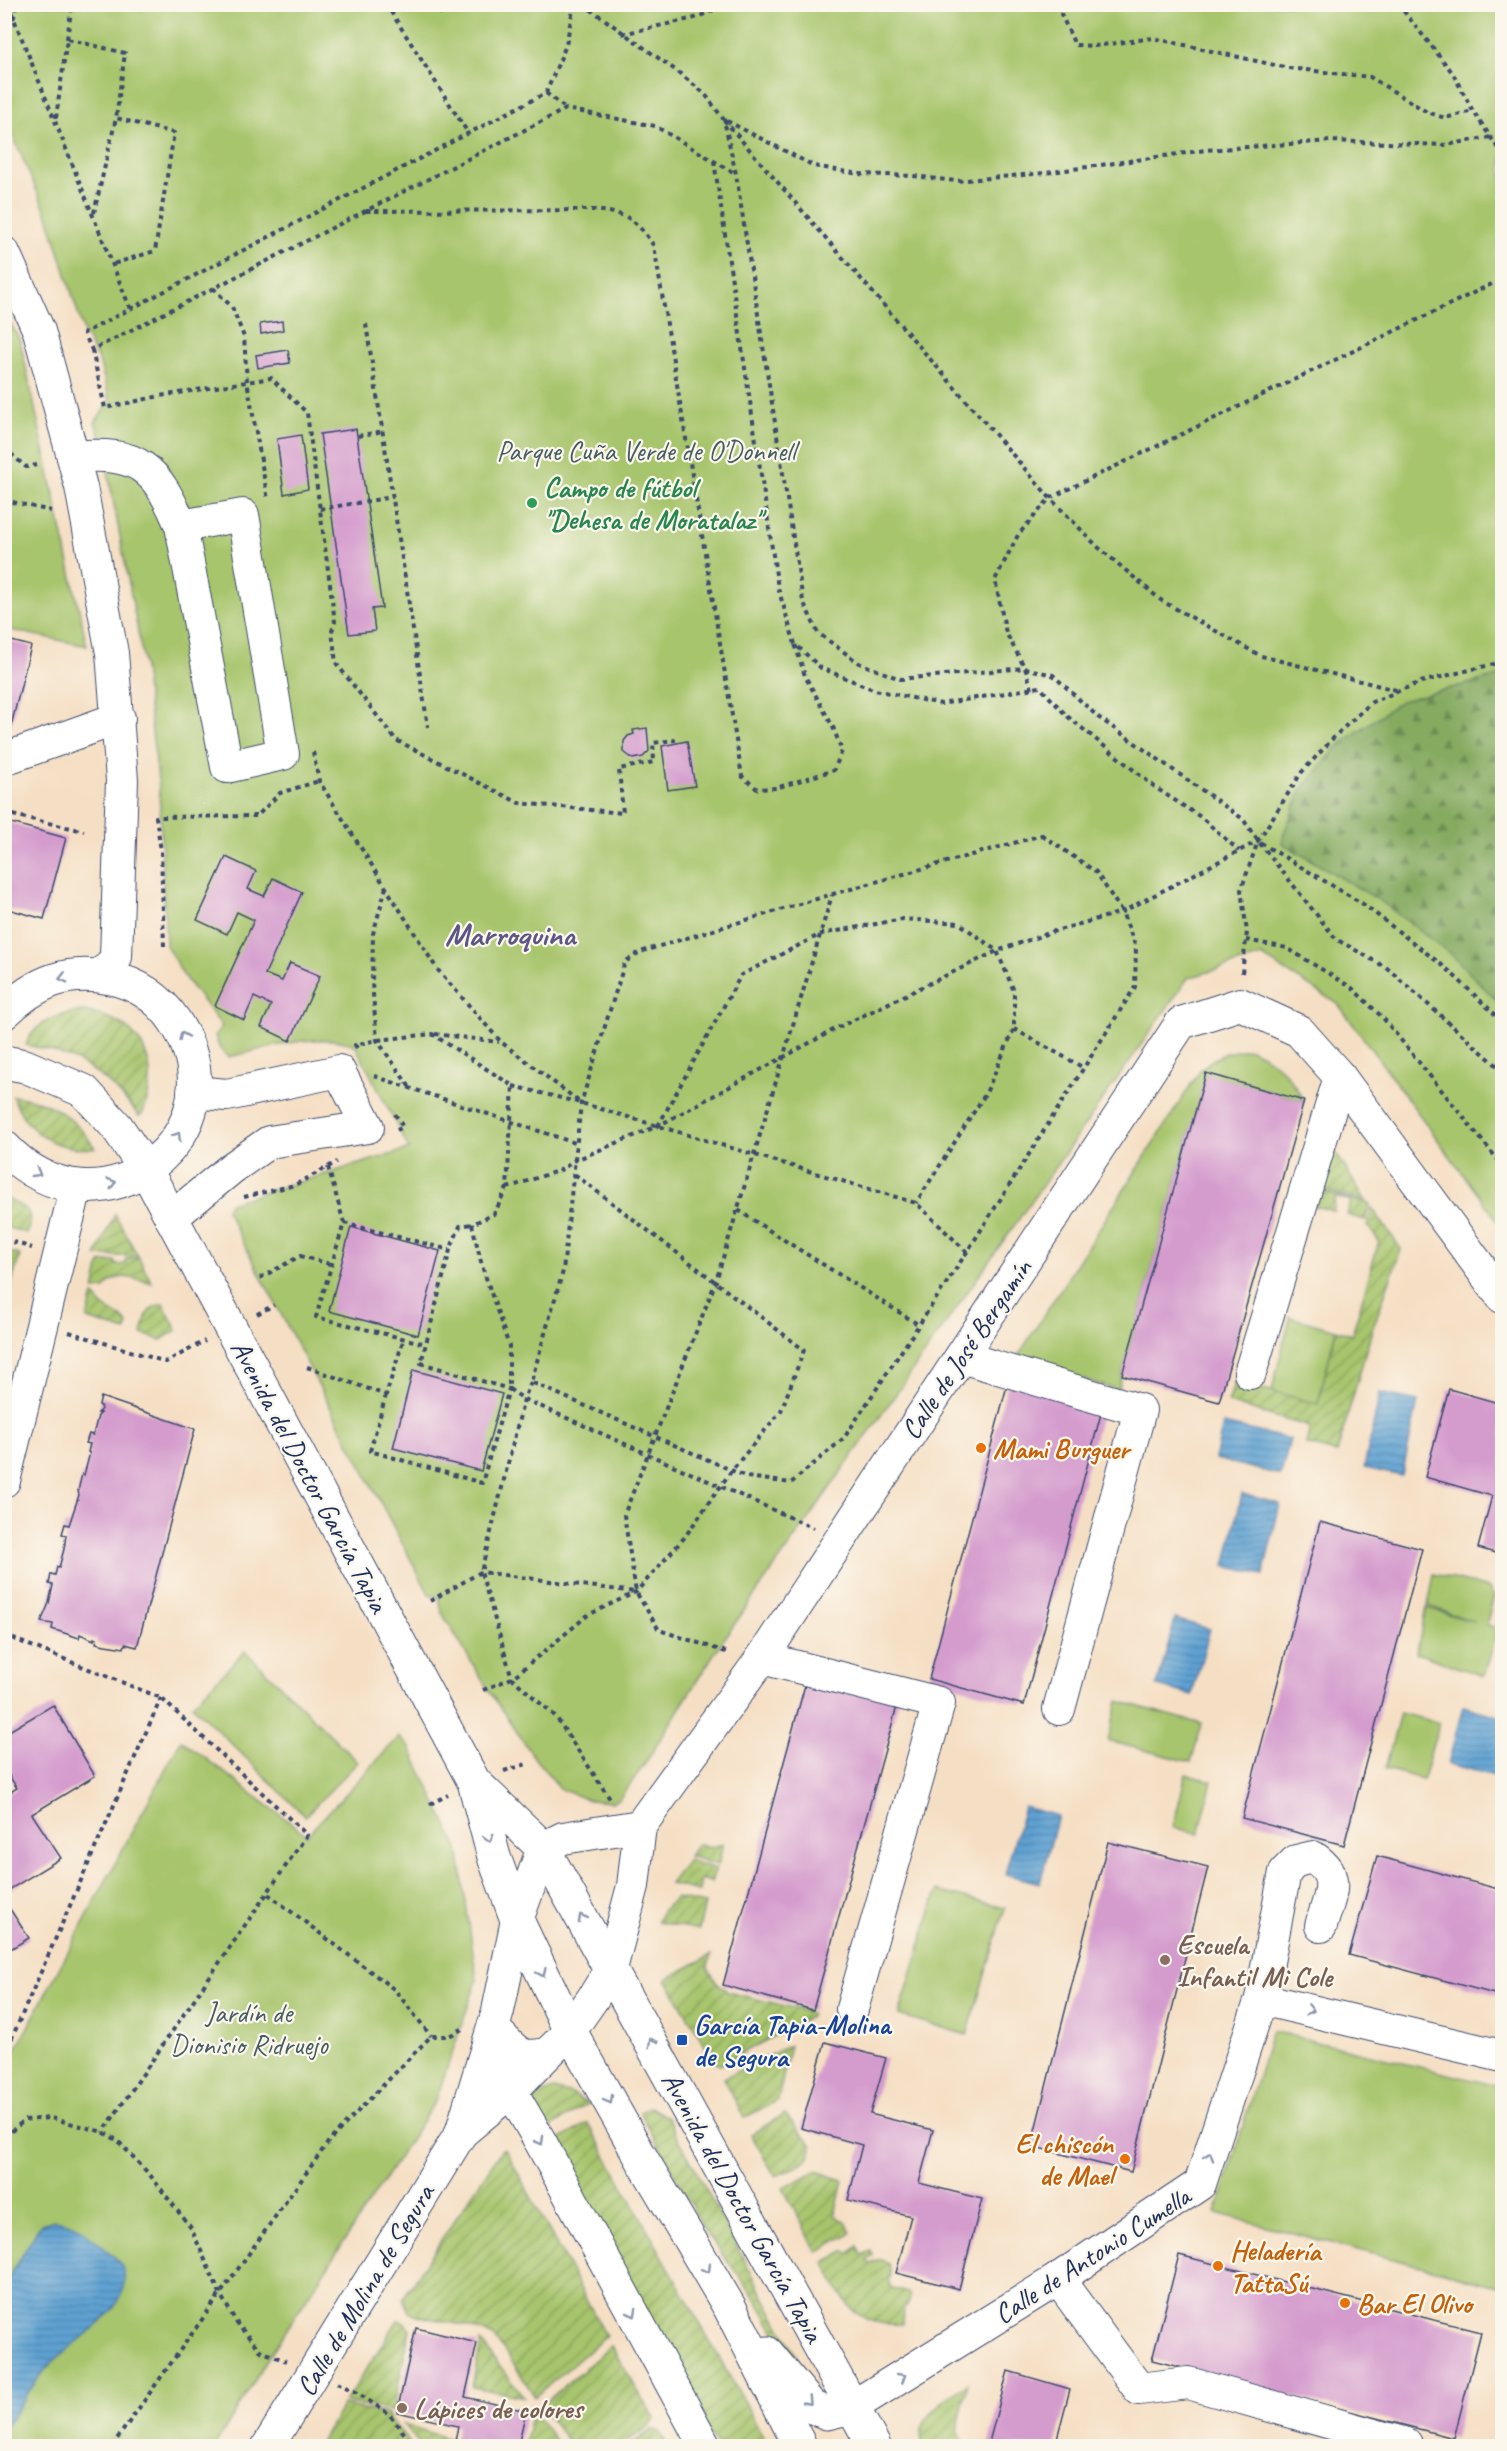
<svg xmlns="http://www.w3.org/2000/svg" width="1507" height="2451" font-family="Caveat,sans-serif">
  <defs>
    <pattern id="forest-firs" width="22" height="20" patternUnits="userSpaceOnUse" patternTransform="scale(1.5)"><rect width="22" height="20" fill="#85aa60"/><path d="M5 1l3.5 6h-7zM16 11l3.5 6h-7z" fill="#6c8b52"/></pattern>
    <pattern id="garden-furrows" width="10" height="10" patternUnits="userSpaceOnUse" patternTransform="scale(1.5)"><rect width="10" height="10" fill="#a7c56c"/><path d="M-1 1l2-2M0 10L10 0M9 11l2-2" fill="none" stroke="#87a05c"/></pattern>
    <pattern id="water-rules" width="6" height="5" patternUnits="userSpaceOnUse" patternTransform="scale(1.5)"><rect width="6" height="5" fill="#5ea1d2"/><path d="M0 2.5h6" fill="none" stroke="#4d84ae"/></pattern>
  </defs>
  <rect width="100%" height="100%" fill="#fbf7ec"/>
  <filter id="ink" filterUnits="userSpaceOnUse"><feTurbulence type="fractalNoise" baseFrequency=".0167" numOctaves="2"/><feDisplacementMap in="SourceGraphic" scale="12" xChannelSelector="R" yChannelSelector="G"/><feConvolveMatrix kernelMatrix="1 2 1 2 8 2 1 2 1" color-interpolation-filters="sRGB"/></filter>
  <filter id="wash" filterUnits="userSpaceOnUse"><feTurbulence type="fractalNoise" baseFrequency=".008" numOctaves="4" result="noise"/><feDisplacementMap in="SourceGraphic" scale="24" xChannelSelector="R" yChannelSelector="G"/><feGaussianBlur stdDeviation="1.35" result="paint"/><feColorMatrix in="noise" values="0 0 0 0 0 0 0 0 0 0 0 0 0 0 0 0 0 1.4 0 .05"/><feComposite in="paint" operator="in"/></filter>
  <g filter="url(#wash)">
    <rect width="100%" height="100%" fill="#f5dfc4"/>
    <g fill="#a7c56c" stroke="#617a65" stroke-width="1.5">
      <path d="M4,5h1498v1222l-164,-223 -76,-48 -74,22 -471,671 -75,119 -23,31 -7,3 -24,-2 -27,-11 -25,-29 -49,-72 -45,-75 -3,-15 -10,-4 -203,-384 3,-7 180,-54 -54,-104c-39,-14 -88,4 -127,12l-9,-10 -4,-12 7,-9 -37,-48 -19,-33 -7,-157 -17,-135 -40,-212 -7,-19 15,-21 -10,-37 -16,-31 -35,-114 -44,-101z"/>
      <polygon points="4,313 20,340 87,646 5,629"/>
      <path d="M1251,1049c29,14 37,25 53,52l-98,-27 -88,316 -102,-31 185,-290c16,-14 29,-19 50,-20z"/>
      <polygon points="1290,1317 1336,1330 1318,1405 1272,1391"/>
      <polygon points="1434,1574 1489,1588 1494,1596 1486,1625 1498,1629 1484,1676 1416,1653 1427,1608 1475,1622 1428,1606"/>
      <polygon points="245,1651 358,1762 305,1816 192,1705"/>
      <polygon points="1118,1701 1202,1724 1191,1762 1108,1741"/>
      <polygon points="1400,1713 1439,1723 1423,1779 1385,1769"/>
      <polygon points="399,1737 410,1748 458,1848 477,1980 436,2100 272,2352 215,2446 5,2446 5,2070 181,1740 307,1835"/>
      <polygon points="1186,1774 1212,1781 1199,1834 1173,1827"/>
      <polygon points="937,1891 1005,1908 967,2035 899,2015"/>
      <polygon points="1272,2031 1502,2087 1501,2287 1216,2213"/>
    </g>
    <polygon fill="url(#forest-firs)" stroke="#506c5f" stroke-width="1.5" points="1502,675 1502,1006 1453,956 1379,900 1282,843 1284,833 1301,791 1340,744 1401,701"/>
    <g fill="url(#garden-furrows)" stroke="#617a65" stroke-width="1.5">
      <path d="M82,1011c57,8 81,48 61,102l-4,3c-32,-42 -61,-61 -113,-71 8,-24 34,-31 56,-34z"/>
      <path d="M13,1096c37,4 62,21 82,52 -39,4 -69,-15 -82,-52z"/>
      <polygon points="1334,1150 1366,1201 1314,1187"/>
      <polygon points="1311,1189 1370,1204 1365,1220 1347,1215 1351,1201 1336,1197 1333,1211 1307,1204"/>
      <path d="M4,1197c21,12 31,10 23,36l-22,-6z"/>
      <polygon points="1372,1208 1401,1249 1371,1333 1337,1453 1306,1444 1310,1427 1228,1403 1235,1381 1318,1404 1336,1330 1352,1335 1379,1241 1367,1225"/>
      <polygon points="115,1214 138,1256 96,1256"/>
      <polygon points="5,1251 20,1255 9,1291 5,1289"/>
      <path d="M139,1258l13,25c-16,-4 -38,-13 -47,6l-11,1 6,-27 15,-2 1,4 10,-1v-5z"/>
      <polygon points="93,1295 104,1307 121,1317 128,1324 126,1331 87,1319"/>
      <path d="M163,1304l14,26 -16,10 -19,-6c4,-17 3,-26 21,-30z"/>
      <polygon points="697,1844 709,1848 723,1844 718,1865 689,1856"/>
      <polygon points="688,1860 716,1869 711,1882 701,1879 699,1891 670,1884"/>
      <polygon points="676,1898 705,1904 699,1930 657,1922 663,1910"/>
      <polygon points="711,1955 708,1967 715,1980 728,1992 802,2010 811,2014 810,2017 720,2065 715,2063 666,1979"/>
      <polygon points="790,2045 778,2100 744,2118 724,2078"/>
      <polygon points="553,2089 572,2094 588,2104 543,2132 528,2104 533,2097"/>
      <polygon points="650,2107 667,2117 813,2387 804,2385 757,2300 705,2231 640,2112"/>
      <path d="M785,2114l27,32c-1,19 -21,23 -37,30l-24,-42z"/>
      <polygon points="588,2123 768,2445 768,2446 717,2446 552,2144"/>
      <path d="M502,2149h3l101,187 -71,61c-9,-13 -33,-55 -44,-61 -24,-15 -56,-13 -82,-24l-6,-14z"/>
      <polygon points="816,2171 843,2180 835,2215 847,2224 851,2233 817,2252 783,2188"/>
      <path d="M857,2246l5,9 9,-4 2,5 -6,5 3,3 10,-4c10,1 10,8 11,17l-3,1 2,9 18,5 2,6 -3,9h-3l-1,17c-49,4 -60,-24 -79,-62l22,-11 3,3z"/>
      <polygon points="398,2320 404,2322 410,2329 393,2411 345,2402"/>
      <polygon points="481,2342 524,2397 472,2387"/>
      <polygon points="611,2346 654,2418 650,2426 619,2446 571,2446 541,2406"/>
      <path d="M968,2383l-11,48 10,15h-44c-10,-28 25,-49 45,-63z"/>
      <polygon points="343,2405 387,2414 412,2446 318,2446"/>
      <polygon points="534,2413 560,2446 524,2446 531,2415"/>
      <polygon points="403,2424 449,2439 447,2446 421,2446"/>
      <polygon points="652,2430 659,2431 668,2446 629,2446"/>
    </g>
    <g fill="url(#water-rules)" stroke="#3c6898" stroke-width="1.5">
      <polygon points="1380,1393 1418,1401 1402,1476 1364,1468"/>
      <polygon points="1223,1424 1290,1439 1281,1475 1215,1459"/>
      <polygon points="1242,1494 1280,1504 1263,1575 1225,1566"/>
      <polygon points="1175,1619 1210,1629 1192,1695 1157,1686"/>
      <polygon points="1463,1706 1502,1717 1502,1778 1448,1764"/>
      <polygon points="1024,1807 1058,1816 1040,1883 1005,1874"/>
      <path d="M54,2220c20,2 33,13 48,26 6,5 15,12 19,19 20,39 -44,74 -66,95 -21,19 -33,45 -50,67v-143l36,-60z"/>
    </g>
    <g id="blocks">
      <g fill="#d49bcd">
        <polygon points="282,321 283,330 261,334 260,324"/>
        <polygon points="288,350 290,363 258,368 256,355"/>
        <polygon points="356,429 382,608 372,609 375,631 349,634 320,434"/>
        <polygon points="301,435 308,489 284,494 277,439"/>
        <polygon points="4,639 31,646 11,726 4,724"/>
        <polygon points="647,728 649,751 643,757 633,759 624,752 624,741 628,736 634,734 633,730"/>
        <polygon points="687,741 695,786 668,790 662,746"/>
        <polygon points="4,821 66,838 44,919 4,908"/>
        <polygon points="226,857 256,871 248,889 264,896 273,878 302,892 265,974 282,981 290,963 320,976 290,1041 261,1027 271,1005 254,997 244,1020 215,1006 254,920 237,912 227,934 197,920"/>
        <polygon points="1206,1073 1304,1101 1219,1402 1122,1375"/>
        <polygon points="351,1227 440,1251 418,1335 329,1311"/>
        <polygon points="413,1370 502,1394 481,1471 393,1448"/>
        <polygon points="1008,1382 1103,1406 1024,1705 929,1679"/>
        <polygon points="1449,1389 1502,1404 1502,1555 1478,1548 1492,1496 1425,1477"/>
        <polygon points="101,1397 195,1429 137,1647 125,1644 124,1648 105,1645 96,1643 97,1639 94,1638 94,1640 80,1634 79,1638 52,1629 53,1624 41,1622 49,1603 53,1585 49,1584 51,1574 55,1575 57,1567 59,1568 64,1549 66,1535 62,1534 65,1524 69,1525 79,1495 78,1491 82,1474 84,1475 90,1453 88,1452 90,1444 86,1443 89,1434 93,1435 98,1416 101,1413 98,1413 101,1409 101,1406 99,1405"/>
        <polygon points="1320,1522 1422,1549 1344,1845 1242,1818"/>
        <polygon points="808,1674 899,1699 813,2010 723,1985"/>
        <polygon points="53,1705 95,1776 32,1814 61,1858 4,1893 4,1796 17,1788 4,1768 4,1734"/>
        <polygon points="1108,1842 1208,1867 1131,2172 1031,2146"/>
        <polygon points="1377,1856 1502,1890 1502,1996 1349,1955"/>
        <polygon points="4,1900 29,1938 4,1953"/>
        <polygon points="825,2042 886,2058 870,2114 933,2130 919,2183 982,2199 959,2289 896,2273 911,2216 848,2200 862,2145 801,2128"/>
        <polygon points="1179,2255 1481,2332 1454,2438 1152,2360"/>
        <polygon points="416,2328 477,2343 465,2397 526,2411 518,2446 454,2446 458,2426 397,2412"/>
        <polygon points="1008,2371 1070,2389 1055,2446 988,2446"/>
      </g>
    </g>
  </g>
  <g filter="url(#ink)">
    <use href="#blocks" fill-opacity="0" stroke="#3c496d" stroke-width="1.5"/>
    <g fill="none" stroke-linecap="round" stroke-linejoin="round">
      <g stroke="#3c496d" stroke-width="34">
        <g id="minor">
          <polyline points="4,253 39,331 73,457 81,487 112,653 122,780 116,957 109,968 96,976"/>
          <path d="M73,457c66,-6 83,10 108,69l46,241 56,-13 -40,-239 -62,11"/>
          <polyline points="4,759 119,718"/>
          <polyline points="171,1218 232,1168 269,1142 368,1127 339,1071 227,1095 193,1092"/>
          <polyline points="961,1357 1140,1410 1059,1709"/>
          <polyline points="1250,1373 1340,1077"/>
          <polyline points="4,1481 76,1187"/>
          <polyline points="762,1658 939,1703 852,2009"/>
          <path d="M1261,1999l24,-127 11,-11 17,-4c30,20 16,39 8,69"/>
          <path d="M499,2034c17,17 21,26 46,20"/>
          <polyline points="504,2072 511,2091 540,2141 705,2446"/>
          <polyline points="461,2133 511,2091 570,2031 593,1998 611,1969 633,1886 640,1826 762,1658 1181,1023 1240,1004 1299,1031 1340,1077 1502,1297"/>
          <polyline points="1058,2279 1139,2389 1188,2383 1406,2444 1405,2446"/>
          <polyline points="852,2407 1058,2279 1200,2184 1261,1999 1502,2056"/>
          <polyline points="268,2446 461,2133 498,2011 517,1920 543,1848 563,1838 640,1826"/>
        </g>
      </g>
      <g stroke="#3c496d" stroke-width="35">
        <g id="major">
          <path d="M4,1013c32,-31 62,-44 107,-35 26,6 48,20 63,42 75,111 -74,230 -170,127"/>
          <polyline points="4,1062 25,1066 84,1091 117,1127 146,1170 474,1782 494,1857 517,1920 570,2031 639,2154 730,2308 800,2446"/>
          <polyline points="475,1783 543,1848 874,2446"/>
          <polyline points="767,2353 812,2407 827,2413 852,2407"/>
        </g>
      </g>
      <g stroke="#3c496d" stroke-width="4" stroke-dasharray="4.5 4.5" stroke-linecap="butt">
        <polyline points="8,4 130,308"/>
        <polyline points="386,4 468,133"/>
        <path d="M423,4c21,13 26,12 46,0"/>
        <polyline points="574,4 566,45 546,93 84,333 92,350 566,109 655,126 736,174"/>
        <polyline points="583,4 678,72 705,94 724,120 736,174 803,601 818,633 859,663 900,679 1025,668 1053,675 1098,717 1243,819 1258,841 1336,939 1387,968 1502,1070"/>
        <polyline points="1061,4 1061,14 1075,45 1095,46 1153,38 1288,68 1370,77 1427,112 1445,118 1473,111"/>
        <polyline points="1398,4 1452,72 1473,111 1502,154"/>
        <polyline points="4,22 14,17 16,4"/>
        <polyline points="622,34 695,18 728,4"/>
        <polyline points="67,39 72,4"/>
        <polyline points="546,93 566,109"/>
        <polyline points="56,118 67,39 125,53 116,118"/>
        <polyline points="724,120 1050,498 1098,547 1162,601 1261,656 1400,691"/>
        <polyline points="727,121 814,166 859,174 913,176 956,181 1045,173 1206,150 1330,141 1446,145 1491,137"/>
        <polyline points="714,161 778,588 795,644 821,668 875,690 941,704 1040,687 1067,716 1156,788 1202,818 1239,851"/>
        <path d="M366,211l229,-1c34,4 39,8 59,36l88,530 15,13 19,-1 58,-18 8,-19 -9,-24 -28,-51 -10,-32"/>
        <polyline points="94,213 116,118 174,133 155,251 113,264"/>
        <polyline points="213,288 232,307 244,337 247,381 268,500"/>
        <polyline points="366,324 428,727"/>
        <polyline points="92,350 105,408 160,396 271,378 307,413 335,622 332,631 336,663 396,740 519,803 623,813 619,769 654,762 653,743 674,740 674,742"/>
        <polyline points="358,436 383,431"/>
        <polyline points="4,448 26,467 37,465"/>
        <polyline points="4,500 51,511"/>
        <polyline points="320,509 393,497"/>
        <polyline points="1032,689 1025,668 1006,633 995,580 1018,535 1050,498 1502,279"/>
        <polyline points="313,752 319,781 437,969 501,1042 581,1103"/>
        <polyline points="4,813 84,831"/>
        <polygon points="1042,835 1096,872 1122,912 1136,947 1135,987 967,1252 844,1438 791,1483 747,1477 531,1382 563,1271 581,1103 625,962 640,952 833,894"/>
        <polyline points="1261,843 1363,904 1447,969 1502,1021"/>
        <polyline points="386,887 373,934 372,983 377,1040 411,1089"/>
        <polyline points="1246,940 1287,948 1352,988 1383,1018 1502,1165"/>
        <polyline points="164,946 161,851 156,817 257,816 280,793 319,781"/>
        <polyline points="1242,973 1247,932 1241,890 1258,841 1301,773 1337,734 1372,702 1421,682 1502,662"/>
        <polyline points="1014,1029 1084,1068"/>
        <polyline points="435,1034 499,1042"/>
        <polyline points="357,1048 355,1045 377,1040 432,1034 513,1086 507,1188 494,1214 472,1224 482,1266 509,1346 509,1389 524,1399 814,1528"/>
        <polyline points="374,1076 575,1143"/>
        <polyline points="513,1086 581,1103 916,1203 967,1252"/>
        <polyline points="395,1114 403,1127 397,1130"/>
        <polyline points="658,1126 741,975 821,934 903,919 959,923 997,951 1014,991 1014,1029 986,1093 916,1203"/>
        <polyline points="328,1167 344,1223 316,1317 426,1344"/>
        <polyline points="507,1188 563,1169 573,1161 658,1126 837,1028 997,951 1055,931 1122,912 1258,841"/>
        <polyline points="244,1197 295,1185 337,1162"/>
        <path d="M738,1210c60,40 121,76 181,115"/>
        <polyline points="344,1223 450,1250"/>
        <polyline points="4,1239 32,1248"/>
        <polyline points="260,1278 300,1256 330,1264"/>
        <polyline points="257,1314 274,1305"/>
        <polyline points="69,1332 166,1362 205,1341"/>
        <polyline points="307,1367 386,1395 404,1338"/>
        <polyline points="531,1382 524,1399 481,1572 512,1678 556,1717 612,1802"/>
        <polyline points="386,1395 370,1451 482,1483 509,1389 421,1363 450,1250 460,1226 472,1224"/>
        <polyline points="430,1601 481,1572 635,1592"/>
        <polyline points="4,1635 161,1698 307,1835 103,2132"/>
        <polyline points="726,1652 659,1630 636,1592 624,1515 716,1281 832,895"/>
        <polyline points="483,1690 512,1678 588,1615 636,1592 684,1538 732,1470 781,1411 804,1350 573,1173"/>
        <polyline points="504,1771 527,1764"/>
        <polyline points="430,1804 448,1795"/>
        <polyline points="268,1894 395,1990 431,2036"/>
        <polyline points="4,2056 161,1698"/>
        <polyline points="4,2137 25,2120 51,2118 103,2132 117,2140 150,2175 191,2228 220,2294 238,2325 261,2351 286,2361"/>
        <polyline points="337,2383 356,2392 389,2414 414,2446"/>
        <polyline points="112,2446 329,2141 431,2036 449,2036 462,2029"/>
      </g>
      <use href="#minor" stroke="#fff" stroke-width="32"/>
      <use href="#major" stroke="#fff" stroke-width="33"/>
    </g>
    <defs><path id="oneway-chevron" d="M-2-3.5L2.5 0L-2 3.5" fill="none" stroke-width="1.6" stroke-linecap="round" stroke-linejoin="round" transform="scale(1.5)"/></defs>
    <g stroke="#8d97ae">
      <use href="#oneway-chevron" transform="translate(63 978) rotate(167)"/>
      <use href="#oneway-chevron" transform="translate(183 1036) rotate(-114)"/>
      <use href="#oneway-chevron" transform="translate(177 1136) rotate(-58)"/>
      <use href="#oneway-chevron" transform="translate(37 1173) rotate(30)"/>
      <use href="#oneway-chevron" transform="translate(112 1183) rotate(-16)"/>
      <use href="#oneway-chevron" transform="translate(489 1838) rotate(75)"/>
      <use href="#oneway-chevron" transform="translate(582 1918) rotate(-119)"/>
      <use href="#oneway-chevron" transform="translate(542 1973) rotate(65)"/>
      <use href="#oneway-chevron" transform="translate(1310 2010) rotate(13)"/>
      <use href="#oneway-chevron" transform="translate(652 2042) rotate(-119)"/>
      <use href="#oneway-chevron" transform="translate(609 2100) rotate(61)"/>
      <use href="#oneway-chevron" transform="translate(540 2141) rotate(61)"/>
      <use href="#oneway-chevron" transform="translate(1209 2156) rotate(-72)"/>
      <use href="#oneway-chevron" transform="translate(707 2269) rotate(59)"/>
      <use href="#oneway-chevron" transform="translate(633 2313) rotate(62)"/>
      <use href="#oneway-chevron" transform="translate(902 2377) rotate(-31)"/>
      <use href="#oneway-chevron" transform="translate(808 2401) rotate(46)"/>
    </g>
  </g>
  <circle fill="#2e9e5b" stroke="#fbf7ec" stroke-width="2" cx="532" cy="503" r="6"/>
  <g fill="#e8710a" stroke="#fbf7ec" stroke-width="2">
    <circle cx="981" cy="1448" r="6"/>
    <circle cx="1125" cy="2159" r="6"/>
    <circle cx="1218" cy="2266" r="6"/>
    <circle cx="1345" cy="2303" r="6"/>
  </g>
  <g fill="#8d6e63" stroke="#fbf7ec" stroke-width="2">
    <circle cx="1165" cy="1960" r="6"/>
    <circle cx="402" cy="2408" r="6"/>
  </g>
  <rect fill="#1a4fb4" stroke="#fbf7ec" stroke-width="2" x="676" y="2034" width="12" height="12" rx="3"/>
  <g text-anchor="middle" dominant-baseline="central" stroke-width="4.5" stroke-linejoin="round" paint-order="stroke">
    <g font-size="28" fill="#455c62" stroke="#fbf7ec">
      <text x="646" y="450">Parque Cuña Verde de O'Donnell</text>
      <text x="249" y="2012">Jardín de<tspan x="249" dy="32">Dionisio Ridruejo</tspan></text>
    </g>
    <g font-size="28" font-weight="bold" fill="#27864d" stroke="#fbf7ec" text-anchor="start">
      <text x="544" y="487">Campo de fútbol<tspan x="544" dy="32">"Dehesa de Moratalaz"</tspan></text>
    </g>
    <g font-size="28" fill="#1b2f5e" stroke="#fbf7ec">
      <text transform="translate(966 1349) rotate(-56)">Calle de José Bergamín</text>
      <text transform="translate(310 1476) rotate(62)">Avenida del Doctor García Tapia</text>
      <text transform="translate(743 2207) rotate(61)">Avenida del Doctor García Tapia</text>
      <text transform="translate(1092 2255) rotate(-33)">Calle de Antonio Cumella</text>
      <text transform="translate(365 2290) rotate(-59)">Calle de Molina de Segura</text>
    </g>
    <g font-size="28" font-weight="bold" fill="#c56008" stroke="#fbf7ec" text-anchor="start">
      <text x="993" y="1448">Mami Burguer</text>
      <text x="1113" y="2143" text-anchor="end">El chiscón<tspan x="1113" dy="32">de Mael</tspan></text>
      <text x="1230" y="2250">Heladería<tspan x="1230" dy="32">TattaSú</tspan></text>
      <text x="1357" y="2303">Bar El Olivo</text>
    </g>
    <g font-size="28" font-weight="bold" fill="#785e54" stroke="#fbf7ec" text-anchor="start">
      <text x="1177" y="1944">Escuela<tspan x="1177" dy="32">Infantil Mi Cole</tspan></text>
      <text x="414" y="2408">Lápices de colores</text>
    </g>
    <g font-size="28" font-weight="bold" fill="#164399" stroke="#fbf7ec" text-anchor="start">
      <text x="694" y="2024">García Tapia-Molina<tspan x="694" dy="32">de Segura</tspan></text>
    </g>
    <g font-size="32" font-weight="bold" fill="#5c5585" stroke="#fbf7ec">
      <text x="510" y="934">Marroquina</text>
    </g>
  </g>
  <rect width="1507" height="2451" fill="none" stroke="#fbf7ec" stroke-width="24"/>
</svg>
